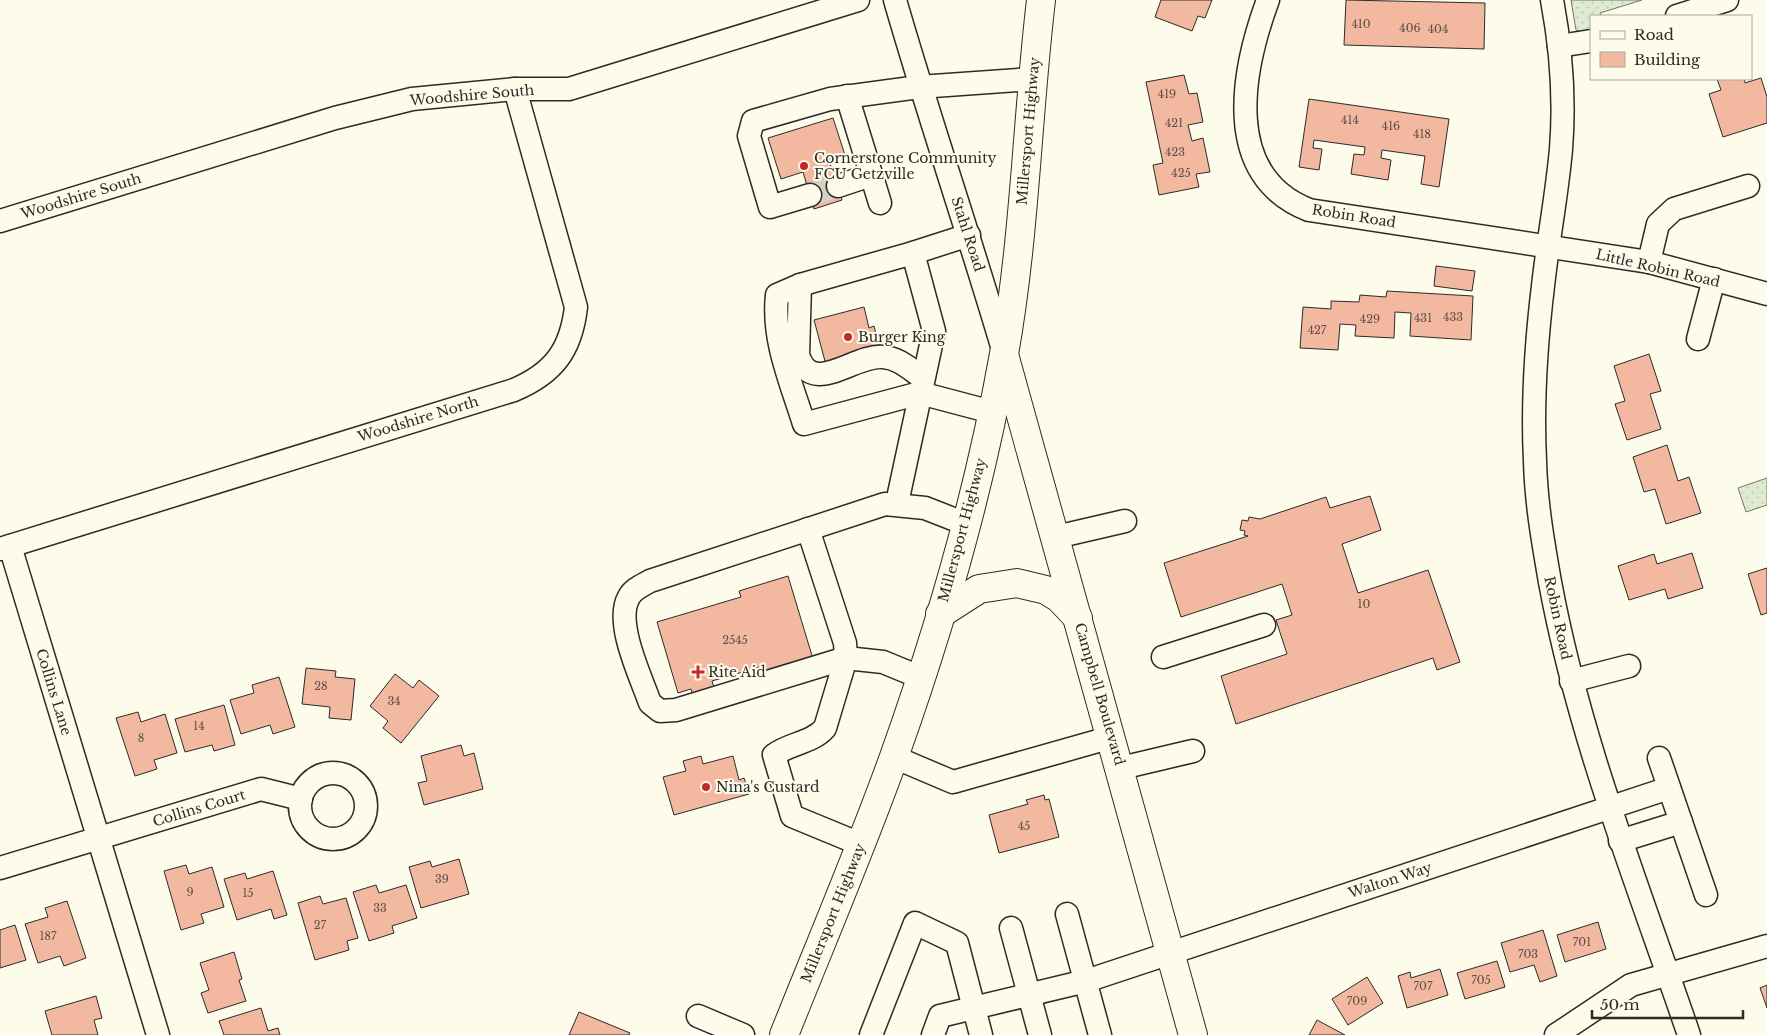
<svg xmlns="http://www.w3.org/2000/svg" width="1767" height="1035" font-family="'Libre Baskerville',serif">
  <defs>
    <pattern id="green-dots" width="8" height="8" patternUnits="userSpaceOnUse" patternTransform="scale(1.25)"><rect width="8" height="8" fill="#deebd1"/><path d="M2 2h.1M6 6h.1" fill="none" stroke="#bfcab4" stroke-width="1.8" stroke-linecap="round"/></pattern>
  </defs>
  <rect width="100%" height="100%" fill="#fdfbea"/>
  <g fill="url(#green-dots)" stroke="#74746e">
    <polygon points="1571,0 1642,0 1600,13 1601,16 1591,16 1591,36 1576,30"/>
    <polygon points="1767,478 1767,505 1746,512 1738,488"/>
  </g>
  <g fill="#f2b8a0" stroke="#2b2b2b">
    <polygon points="1161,0 1212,0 1205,18 1198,16 1192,31 1155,17"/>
    <polygon points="1346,0 1485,3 1484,49 1344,45"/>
    <polygon points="1184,75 1189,94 1197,93 1203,122 1188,125 1192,141 1203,138 1210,172 1196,174 1199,187 1159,195 1153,165 1163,163 1146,82"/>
    <polygon points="1761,78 1767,97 1767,123 1723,137 1709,94 1721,90 1717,79 1744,79 1745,83"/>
    <polygon points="1309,99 1449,119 1439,187 1421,184 1425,156 1382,150 1381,158 1391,160 1388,180 1351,174 1354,154 1364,155 1365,147 1314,140 1313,148 1322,149 1319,170 1299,167"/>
    <polygon points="833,118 845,155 829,160 842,200 814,209 803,172 781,179 768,138"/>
    <polygon points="1436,266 1475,271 1472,291 1434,286"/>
    <polygon points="1387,291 1473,296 1471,340 1410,336 1411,313 1395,312 1394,338 1355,336 1356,325 1340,324 1338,350 1300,348 1303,307 1331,309 1331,301 1359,302 1360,295 1386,297"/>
    <polygon points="864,307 869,328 874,326 879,346 826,365 814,320"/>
    <polygon points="1649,354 1661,391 1650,394 1661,429 1627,440 1615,404 1625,401 1614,366"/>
    <polygon points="1667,445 1678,481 1689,477 1701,513 1666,524 1655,489 1644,492 1633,457"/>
    <polygon points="1370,496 1381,530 1342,544 1358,593 1428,570 1460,662 1437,670 1433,658 1236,724 1221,676 1287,654 1276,620 1292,615 1282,584 1181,617 1164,563 1248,536 1244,535 1245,531 1240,530 1242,520 1248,521 1249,517 1260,519 1326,497 1330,508"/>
    <polygon points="1692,553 1703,588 1668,599 1665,589 1629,600 1618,566 1654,554 1657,564"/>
    <polygon points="1767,568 1767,613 1761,615 1748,574"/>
    <polygon points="788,576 813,659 765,674 763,666 712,681 717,697 696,704 691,689 678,693 657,622 741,597 739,591"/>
    <polygon points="306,668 336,671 335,677 355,679 351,720 329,718 330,707 302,704"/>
    <polygon points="395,674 413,688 419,680 439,696 401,743 383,728 388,721 370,706"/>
    <polygon points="279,677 295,727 273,734 270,725 241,734 230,700 254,693 252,685"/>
    <polygon points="224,705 235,745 214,751 212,745 185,752 175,719"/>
    <polygon points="138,712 141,722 165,714 177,753 154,760 157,769 135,776 116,718"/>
    <polygon points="461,745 464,756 474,753 483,789 424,805 418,783 427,781 421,756"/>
    <polygon points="701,756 703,764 733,756 739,780 744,778 749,794 674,815 663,777 686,771 683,761"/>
    <polygon points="1044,795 1045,800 1049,799 1059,837 999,853 989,815 1028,804 1026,800"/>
    <polygon points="459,859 469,894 421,908 409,867 430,861 432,867"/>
    <polygon points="186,865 189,874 212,867 224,907 201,914 204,923 181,930 164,871"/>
    <polygon points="273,871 287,915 274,919 271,909 237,920 224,879 245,873 247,879"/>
    <polygon points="376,885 379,893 406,885 417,918 392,926 394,933 369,941 353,892"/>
    <polygon points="320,896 323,904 346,898 358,938 347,941 349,950 315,960 298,903"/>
    <polygon points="67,901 86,958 64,966 60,956 38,963 25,924 48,917 45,908"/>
    <polygon points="1598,922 1606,949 1565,962 1557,935"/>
    <polygon points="15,925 26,960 0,968 0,930"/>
    <polygon points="1543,930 1557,976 1540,982 1534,965 1510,972 1501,943"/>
    <polygon points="234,952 242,979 239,980 246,1001 208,1013 201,993 209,990 200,963"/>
    <polygon points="1497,961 1505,987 1465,999 1457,973"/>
    <polygon points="1440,969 1448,995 1407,1008 1398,976 1410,972 1411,978"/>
    <polygon points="1367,977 1383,1003 1348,1025 1332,999"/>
    <polygon points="1767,985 1767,1008 1760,988"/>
    <polygon points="96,996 102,1018 94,1020 98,1035 52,1035 45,1011"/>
    <polygon points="261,1008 268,1031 278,1028 280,1035 224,1035 219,1021"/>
    <polygon points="579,1012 630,1033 629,1035 569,1035"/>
    <polygon points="1317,1020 1345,1035 1309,1035"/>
  </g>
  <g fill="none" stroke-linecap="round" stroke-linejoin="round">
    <polyline stroke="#d3d1c4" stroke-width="22" stroke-dasharray="22 11" stroke-linecap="butt" points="810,195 838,186"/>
    <g stroke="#2b2b2b" stroke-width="25">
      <g id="minor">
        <path d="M895,0c34,118 74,234 109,353"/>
        <path d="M1268,0c-26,70 -47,176 41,210l340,52 118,32"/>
        <path d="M1552,0c9,48 13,99 9,149 -4,46 -13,91 -18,137 -7,58 -11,116 -8,175 1,41 8,81 15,121 29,157 88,303 139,453"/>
        <polyline points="1677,16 1727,0"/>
        <polyline points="1559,46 1591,41"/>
        <polyline points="847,96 880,203"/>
        <polyline points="838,186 871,175"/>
        <polyline points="810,195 770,207 749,136 753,121 830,99 919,87 1032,79"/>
        <polyline points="0,221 335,118 412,99 515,89 569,89 858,0"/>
        <path d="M969,235l-56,18 -113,32 -23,10c-5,45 14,87 27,129l116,-31 72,19"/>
        <polyline points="1649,262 1658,224 1674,209 1748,186"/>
        <path d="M800,285l-2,70c14,43 56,-1 85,2 16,1 27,12 40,21"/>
        <polyline points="1698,339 1714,279"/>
        <polyline points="897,503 934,331 913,253"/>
        <path d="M808,529l37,114 1,15 -21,70c-13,15 -35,15 -51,27l18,61 68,28"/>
        <polyline points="1056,537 1125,521"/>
        <polyline points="10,546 158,1035"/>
        <path d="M0,549l514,-159c40,-17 57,-40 62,-83l-61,-218"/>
        <polyline points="1163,657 1264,625"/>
        <path d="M922,678l-39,-16 -37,-4 -170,52 -16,1 -10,-8c-9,-26 -36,-81 -21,-106 4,-8 14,-12 21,-16l235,-77 40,4 41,16"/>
        <polyline points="1571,681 1629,666"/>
        <polyline points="894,757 953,782 1112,737"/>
        <polyline points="1659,758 1706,895"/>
        <polyline points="1121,768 1193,751"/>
        <circle cx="333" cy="806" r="33"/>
        <polyline points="1620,841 1681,822"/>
        <polyline points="0,868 261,789 301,799"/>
        <polyline points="1067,914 1100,1035"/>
        <polyline points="1011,928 1040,1035"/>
        <polyline points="698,1016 743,1035"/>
        <polyline points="871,1035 915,923 957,943 981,1035"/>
        <polyline points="933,1035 940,1016 1086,981 1669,788"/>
        <polyline points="1556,1035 1631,985 1767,946"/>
      </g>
    </g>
    <g stroke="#2b2b2b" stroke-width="30">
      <g id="major">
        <polyline points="1005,358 1193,1035"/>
        <polyline points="940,614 979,589 1017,583 1046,590 1059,598 1078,618"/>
        <path d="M784,1035c37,-93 77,-186 111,-281 46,-129 85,-265 109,-400 21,-117 23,-236 37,-354"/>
      </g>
    </g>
    <use href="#minor" stroke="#fdfbea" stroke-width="22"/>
    <use href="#major" stroke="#fdfbea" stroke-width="28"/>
  </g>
  <g fill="#c62828" stroke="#fdfbea" stroke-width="2">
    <circle cx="804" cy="166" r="5"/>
    <circle cx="848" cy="337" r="5"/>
    <path d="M695.5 664.5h5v5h5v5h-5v5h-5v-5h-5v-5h5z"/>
    <circle cx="706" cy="787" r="5"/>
  </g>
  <g text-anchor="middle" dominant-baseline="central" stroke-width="4" stroke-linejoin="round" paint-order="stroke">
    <g font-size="11" fill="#5d4e48">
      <text x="1361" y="24">410</text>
      <text x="1410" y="28">406</text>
      <text x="1438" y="29">404</text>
      <text x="1167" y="94">419</text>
      <text x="1350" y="120">414</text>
      <text x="1174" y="123">421</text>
      <text x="1391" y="126">416</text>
      <text x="1422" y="134">418</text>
      <text x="1175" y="152">423</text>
      <text x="1181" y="173">425</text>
      <text x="1453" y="317">433</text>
      <text x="1423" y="318">431</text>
      <text x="1370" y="319">429</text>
      <text x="1317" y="330">427</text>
      <text x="1364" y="604">10</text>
      <text x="735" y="640">2545</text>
      <text x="321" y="686">28</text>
      <text x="394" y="701">34</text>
      <text x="199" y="726">14</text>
      <text x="141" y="738">8</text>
      <text x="1024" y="826">45</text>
      <text x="442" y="879">39</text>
      <text x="190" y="892">9</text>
      <text x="248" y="893">15</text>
      <text x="380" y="908">33</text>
      <text x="320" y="925">27</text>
      <text x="48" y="936">187</text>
      <text x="1582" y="942">701</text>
      <text x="1528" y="954">703</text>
      <text x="1481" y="980">705</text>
      <text x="1423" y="986">707</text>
      <text x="1357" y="1001">709</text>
    </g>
    <g font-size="14" fill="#2b2b2b" stroke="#fdfbea">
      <text transform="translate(472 95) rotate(-5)">Woodshire South</text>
      <text transform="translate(1028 131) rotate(-85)">Millersport Highway</text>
      <text transform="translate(81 196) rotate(-17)">Woodshire South</text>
      <text transform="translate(1354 216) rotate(9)">Robin Road</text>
      <text transform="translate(968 234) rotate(72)">Stahl Road</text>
      <text transform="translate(1658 268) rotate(13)">Little Robin Road</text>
      <text transform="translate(418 419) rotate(-17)">Woodshire North</text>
      <text transform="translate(962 530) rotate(-75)">Millersport Highway</text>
      <text transform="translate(1558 618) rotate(78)">Robin Road</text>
      <text transform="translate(54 692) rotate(73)">Collins Lane</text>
      <text transform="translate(1100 694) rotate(74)">Campbell Boulevard</text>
      <text transform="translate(199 808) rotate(-17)">Collins Court</text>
      <text transform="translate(1390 880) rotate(-18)">Walton Way</text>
      <text transform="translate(833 913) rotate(-68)">Millersport Highway</text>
    </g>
    <g font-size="14" fill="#2b2b2b" stroke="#fdfbea" text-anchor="start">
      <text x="814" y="158">Cornerstone Community<tspan x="814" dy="16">FCU Getzville</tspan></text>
      <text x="858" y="337">Burger King</text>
      <text x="708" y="672">Rite Aid</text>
      <text x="716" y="787">Nina's Custard</text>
    </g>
  </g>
  <rect x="1590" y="15" width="162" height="65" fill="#fdfbea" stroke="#a9a89e"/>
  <rect x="1600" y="31" width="25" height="8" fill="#fdfbea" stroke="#a9a89e"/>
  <text x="1634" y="40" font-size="15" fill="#2b2b2b">Road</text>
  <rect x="1600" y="52" width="25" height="15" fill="#f2b8a0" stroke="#a9a89e"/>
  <text x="1634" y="65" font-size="15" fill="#2b2b2b">Building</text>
  <path d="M1592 1010v8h151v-8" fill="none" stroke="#2b2b2b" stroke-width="2.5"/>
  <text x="1600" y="1010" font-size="15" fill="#2b2b2b" stroke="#fdfbea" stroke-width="4" paint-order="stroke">50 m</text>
</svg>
